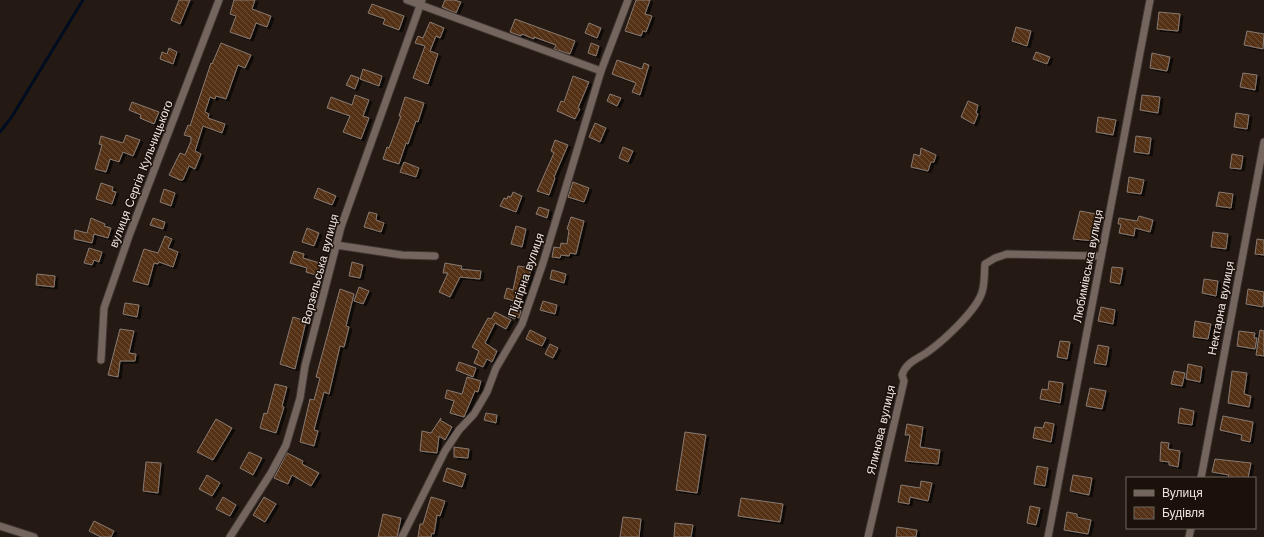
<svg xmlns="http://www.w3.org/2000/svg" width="1264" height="537" font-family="'Work Sans',sans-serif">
  <defs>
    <pattern id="building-back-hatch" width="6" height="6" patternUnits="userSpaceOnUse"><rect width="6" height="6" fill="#553218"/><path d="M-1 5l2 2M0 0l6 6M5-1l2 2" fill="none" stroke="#6e5039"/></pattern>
    <filter id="shadow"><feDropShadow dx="3" dy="2" stdDeviation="0" flood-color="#0009"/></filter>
  </defs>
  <rect width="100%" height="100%" fill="#241913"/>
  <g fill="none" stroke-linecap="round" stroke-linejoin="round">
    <polyline stroke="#000d20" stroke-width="3" points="0,132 11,118 83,0"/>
  </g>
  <g fill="url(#building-back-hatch)" stroke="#887a71" filter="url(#shadow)">
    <polygon points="179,0 190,0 180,24 171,20"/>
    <polygon points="234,0 255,0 252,9 271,16 267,27 256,23 250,39 230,32 236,16 230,14"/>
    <polygon points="445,0 454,0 461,2 456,13 442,7"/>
    <polygon points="636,0 650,0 645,14 652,16 646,32 643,31 641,36 625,31"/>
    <polygon points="372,4 404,16 399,30 383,24 385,19 368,13"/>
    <polygon points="1159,12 1180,14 1178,31 1157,29"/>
    <polygon points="515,19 575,41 570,54 554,49 556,45 534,37 534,39 522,34 521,36 510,32"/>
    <polygon points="430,22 444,28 440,38 436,36 430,51 438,54 428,84 413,78 425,46 415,43 418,36 423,38"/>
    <polygon points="589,23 601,28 597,38 585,33"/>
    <polygon points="1016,27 1031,31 1027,46 1012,41"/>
    <polygon points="1247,31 1264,34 1263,49 1244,45"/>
    <polygon points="221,43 251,55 245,68 238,65 226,99 216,96 215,99 210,97 205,112 209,114 208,118 225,124 222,133 203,126 195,151 201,154 195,169 189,166 183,180 180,180 169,175 180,153 185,155 191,141 191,137 184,135 188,125 190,126 211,63 212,64"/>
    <polygon points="591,43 599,46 596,56 588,53"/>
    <polygon points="169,48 177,52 173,64 160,59 162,52 167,54"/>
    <polygon points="1036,52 1050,57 1047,64 1033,59"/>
    <polygon points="1152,53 1170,57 1167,71 1150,68"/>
    <polygon points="617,60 642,69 644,63 649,65 640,95 632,92 636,83 612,74"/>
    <polygon points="363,69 382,76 379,86 360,79"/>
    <polygon points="1243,73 1257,75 1255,90 1240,87"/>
    <polygon points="351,75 359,78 355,89 346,85"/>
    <polygon points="573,76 589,82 578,108 580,109 575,119 557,111 561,101 564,102"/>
    <polygon points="610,94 621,98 617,106 607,101"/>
    <polygon points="355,95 369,100 363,116 369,118 361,139 343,132 350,116 327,108 331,97 352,105"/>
    <polygon points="1142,95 1160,97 1158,113 1140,110"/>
    <polygon points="405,97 424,103 418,122 416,121 408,144 406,143 399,164 383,159 387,147 389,148 401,116 399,116"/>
    <polygon points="968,101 978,105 976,113 978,114 974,124 961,117"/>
    <polygon points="132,102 159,112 154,124 140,118 141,115 129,110"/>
    <polygon points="1236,113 1249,115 1247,129 1234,127"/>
    <polygon points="1098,117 1116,120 1113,135 1096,132"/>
    <polygon points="595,123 606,128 600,142 589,137"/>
    <polygon points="126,135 140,140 133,156 123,152 119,162 110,159 106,172 95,169 102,145 99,144 101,136 123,143"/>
    <polygon points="1136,136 1151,138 1149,154 1134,152"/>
    <polygon points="555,140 568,145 554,177 555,178 549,195 537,191 554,153 551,151"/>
    <polygon points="623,147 633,151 628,162 619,158"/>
    <polygon points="921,148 936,155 934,162 931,162 928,171 911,167 914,154 920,156"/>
    <polygon points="1232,154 1243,156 1241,169 1230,168"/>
    <polygon points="404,162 419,168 416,177 400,172"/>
    <polygon points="1129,177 1144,180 1141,194 1127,192"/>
    <polygon points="573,182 589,188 584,202 568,197"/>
    <polygon points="101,183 113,187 112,191 116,192 112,204 96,199"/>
    <polygon points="318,188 336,196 332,205 314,198"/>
    <polygon points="164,189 175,193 171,206 160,202"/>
    <polygon points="513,192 522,196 516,212 500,206 504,198 507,199 508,196 511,197"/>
    <polygon points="1219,192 1233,194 1231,208 1216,206"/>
    <polygon points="539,207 549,210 547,218 536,214"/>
    <polygon points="1080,211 1096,214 1092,233 1096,234 1095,241 1073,239"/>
    <polygon points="369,212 377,214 376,220 384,223 381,232 364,227"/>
    <polygon points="1139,216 1153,220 1150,232 1135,228 1134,236 1119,233 1121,224 1118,224 1119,218 1137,221"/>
    <polygon points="571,217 584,221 576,254 570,253 569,256 561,255 560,258 552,257 554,247 560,248 561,243 567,244 569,230 567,229"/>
    <polygon points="91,218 105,224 104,226 111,228 108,238 94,234 92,243 74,239 75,230 87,233"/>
    <polygon points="153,218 165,222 163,229 150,225"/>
    <polygon points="516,226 526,229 522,247 511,244"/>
    <polygon points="307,228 319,233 314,246 302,242"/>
    <polygon points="1213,232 1228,234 1226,249 1211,247"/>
    <polygon points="165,236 172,239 168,248 178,252 173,267 159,262 158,264 154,263 148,285 133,281 144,249 158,253"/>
    <polygon points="1257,239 1264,240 1264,255 1255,254"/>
    <polygon points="89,248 102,252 99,262 94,260 92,265 84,263"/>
    <polygon points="294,251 304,254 303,258 323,264 319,276 306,272 307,268 290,263"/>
    <polygon points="352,262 363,265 360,278 349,276"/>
    <polygon points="445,263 462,266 461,269 481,271 480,279 460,277 450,297 439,292 448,273 443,273"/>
    <polygon points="518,266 531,268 528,284 526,284 518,309 521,311 519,318 517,317 515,319 508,316 514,301 504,298 507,288 513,290"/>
    <polygon points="1112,267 1123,268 1120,284 1110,282"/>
    <polygon points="552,270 566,274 564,283 550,279"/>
    <polygon points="37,274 55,276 54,287 36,285"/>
    <polygon points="1204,279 1218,281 1216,296 1202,293"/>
    <polygon points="359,287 369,291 363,304 354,301"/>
    <polygon points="340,289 354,294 346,326 349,327 344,347 340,346 329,394 324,392 314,430 318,431 314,446 300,442 310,399 314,400 320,378 316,377"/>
    <polygon points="1248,289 1264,292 1263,307 1246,304"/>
    <polygon points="543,301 557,305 555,314 540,310"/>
    <polygon points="125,303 139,305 137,317 123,314"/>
    <polygon points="1101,307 1115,310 1113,324 1098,321"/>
    <polygon points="495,312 511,320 506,329 495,323 485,343 497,351 492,362 487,359 483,367 474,363 479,351 472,347 488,318 491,319"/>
    <polygon points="293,317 306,321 295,369 280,364"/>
    <polygon points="1195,321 1211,324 1208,339 1193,337"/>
    <polygon points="120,329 134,331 129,353 136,354 135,361 120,361 118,377 108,375"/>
    <polygon points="530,330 546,338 542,346 526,339"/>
    <polygon points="1260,330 1264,331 1264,356 1256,355"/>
    <polygon points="1239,331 1255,333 1254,338 1257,338 1255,349 1237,346"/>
    <polygon points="1060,341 1070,342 1067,359 1057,357"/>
    <polygon points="550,344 558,348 553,358 545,354"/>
    <polygon points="1098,345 1109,347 1106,365 1094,363"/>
    <polygon points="459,362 476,368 473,377 456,370"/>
    <polygon points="1188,364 1202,367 1200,382 1186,379"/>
    <polygon points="1174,371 1185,373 1182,386 1171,384"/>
    <polygon points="1232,371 1247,373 1244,394 1251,396 1249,407 1228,403"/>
    <polygon points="467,377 481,381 478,392 475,391 464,417 450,413 454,401 445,398 447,390 462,394"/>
    <polygon points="1049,381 1063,383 1060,403 1040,399 1042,389 1048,390"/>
    <polygon points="275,384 287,387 282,406 284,407 276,433 260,428 264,413 267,414"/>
    <polygon points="1090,388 1106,391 1102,409 1086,406"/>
    <polygon points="1180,408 1194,411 1192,425 1178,423"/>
    <polygon points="486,413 497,415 496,423 484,420"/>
    <polygon points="1223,416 1253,422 1250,442 1241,440 1242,435 1220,430"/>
    <polygon points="441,418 440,420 452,427 445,440 439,436 437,453 420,451 422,431 431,433"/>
    <polygon points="216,419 232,428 213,460 197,452"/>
    <polygon points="1045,422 1054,424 1051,442 1033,438 1035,427 1043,428"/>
    <polygon points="907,424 923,427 920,447 940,450 938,464 905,461 910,435 905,435"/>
    <polygon points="685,432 706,435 697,493 676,490"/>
    <polygon points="1161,442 1169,443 1168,449 1180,451 1178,467 1169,465 1169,462 1160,461"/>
    <polygon points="454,447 469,449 468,458 454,457"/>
    <polygon points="249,452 262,458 253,475 240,468"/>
    <polygon points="287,453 303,461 302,464 319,473 311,486 292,475 288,484 274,478"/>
    <polygon points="1215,459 1251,463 1248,478 1228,478 1229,475 1212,472"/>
    <polygon points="146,462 161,463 158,493 143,491"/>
    <polygon points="1037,466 1048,468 1045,486 1034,484"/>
    <polygon points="447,468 466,474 462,487 443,481"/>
    <polygon points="207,475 220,483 212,496 199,489"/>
    <polygon points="1073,475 1092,478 1089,495 1070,491"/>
    <polygon points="921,481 932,483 928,501 910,497 909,504 898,502 901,485 920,488"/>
    <polygon points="223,497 236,505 230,516 216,509"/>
    <polygon points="264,497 276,504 265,522 253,515"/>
    <polygon points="431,497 445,501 440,516 437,515 434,534 432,533 431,537 418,537 420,524 423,524"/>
    <polygon points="741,498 783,504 780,522 738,516"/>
    <polygon points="1030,506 1040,508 1036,525 1027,523"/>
    <polygon points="1067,512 1077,514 1077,517 1091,520 1088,534 1064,530"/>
    <polygon points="383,514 401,518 397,537 378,537"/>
    <polygon points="623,517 641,519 639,537 620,537"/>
    <polygon points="94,521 114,531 111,537 101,537 89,531"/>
    <polygon points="675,523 693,525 691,537 674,537"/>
    <polygon points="897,527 917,530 916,537 896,537"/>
  </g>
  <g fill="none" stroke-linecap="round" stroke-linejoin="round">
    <g stroke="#3f3633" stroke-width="9">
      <g id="minor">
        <polyline points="407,0 601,71"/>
        <polyline points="336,245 402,255 435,256"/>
        <polyline points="101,360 104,308 129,236 219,0"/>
        <polyline points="1201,478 1264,142"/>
        <polyline points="0,526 34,537"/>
        <polyline points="230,537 271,473 286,445 300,398 305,366 341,227 422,0"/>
        <polyline points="402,537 445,451 459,430 474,414 487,392 496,368 522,324 543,263 601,71 628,0"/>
        <path d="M868,537l36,-156 -2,-6c4,-13 16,-16 27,-24 15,-11 48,-41 53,-59 3,-9 2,-19 3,-28l10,-6 12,-4 94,2"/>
        <polyline points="1048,537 1150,0"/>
        <polyline points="1189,537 1191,528"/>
      </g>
    </g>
    <use href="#minor" stroke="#74655e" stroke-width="7"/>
  </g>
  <g text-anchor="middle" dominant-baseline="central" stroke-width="3" stroke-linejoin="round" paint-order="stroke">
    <g font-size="12" fill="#efe6e2" stroke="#1b100a">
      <text transform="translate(141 174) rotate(-69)">вулиця Сергія Кульчицького</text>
      <text transform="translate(1088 266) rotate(-79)">Любимівська вулиця</text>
      <text transform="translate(320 269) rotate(-75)">Ворзельська вулиця</text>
      <text transform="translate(526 275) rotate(-71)">Підгірна вулиця</text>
      <text transform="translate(1221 308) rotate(-79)">Нектарна вулиця</text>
      <text transform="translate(881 430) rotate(-77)">Ялинова вулиця</text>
    </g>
  </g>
  <rect x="1126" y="477" width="130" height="52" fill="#1b100a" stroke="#706660"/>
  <rect x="1134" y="490" width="20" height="6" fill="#74655e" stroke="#706660"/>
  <text x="1162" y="497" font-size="12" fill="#efe6e2">Вулиця</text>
  <rect x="1134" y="507" width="20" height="12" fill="url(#building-back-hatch)" stroke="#706660"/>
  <text x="1162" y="517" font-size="12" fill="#efe6e2">Будівля</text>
</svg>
